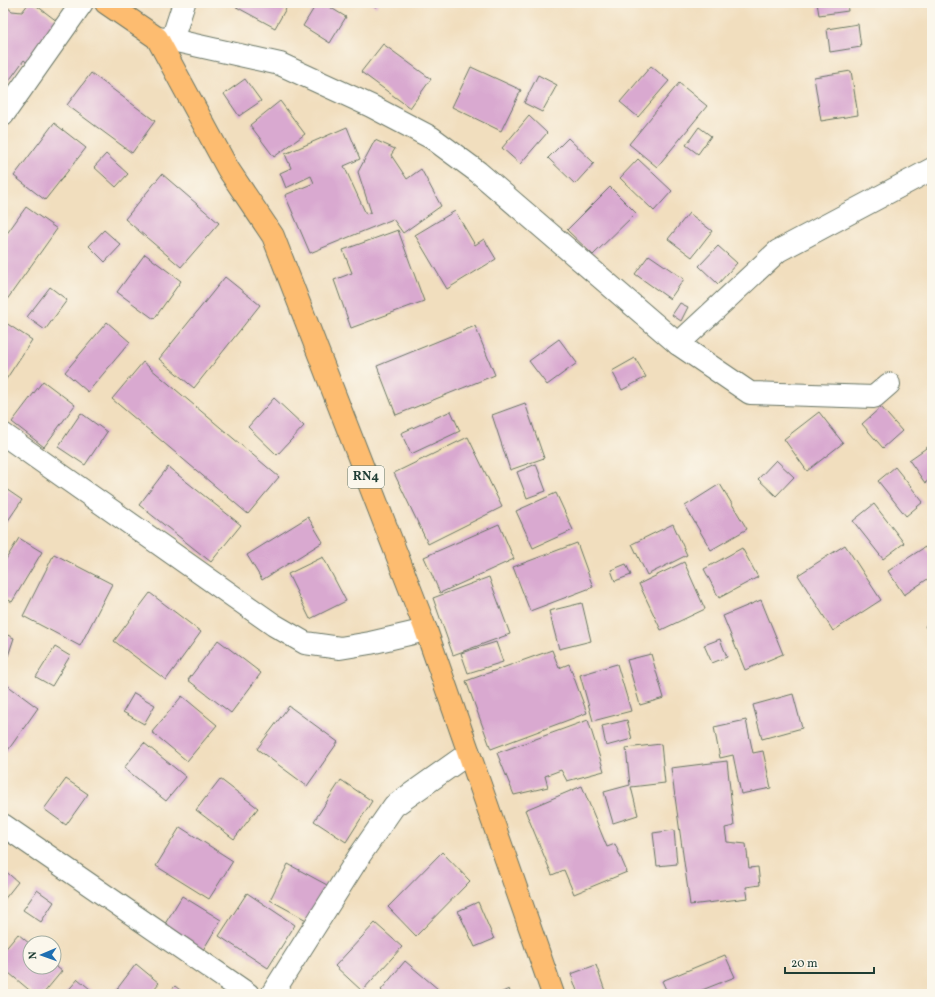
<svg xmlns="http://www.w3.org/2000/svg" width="935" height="997" font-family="Vollkorn,serif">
  <rect width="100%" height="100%" fill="#fbf7ec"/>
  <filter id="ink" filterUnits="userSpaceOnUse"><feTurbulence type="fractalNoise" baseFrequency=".025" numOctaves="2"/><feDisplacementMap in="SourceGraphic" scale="8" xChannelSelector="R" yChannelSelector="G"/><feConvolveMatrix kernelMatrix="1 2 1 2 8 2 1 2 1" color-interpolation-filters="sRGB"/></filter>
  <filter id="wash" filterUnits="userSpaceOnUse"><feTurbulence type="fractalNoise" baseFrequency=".012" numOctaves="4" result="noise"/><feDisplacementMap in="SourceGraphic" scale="16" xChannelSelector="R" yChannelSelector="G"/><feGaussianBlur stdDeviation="0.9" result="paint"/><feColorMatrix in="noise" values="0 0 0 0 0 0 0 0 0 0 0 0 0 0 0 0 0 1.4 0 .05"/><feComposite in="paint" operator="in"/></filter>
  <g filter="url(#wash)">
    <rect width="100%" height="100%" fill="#f1debe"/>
    <g id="blocks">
      <g fill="#d9a9d0">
        <polygon points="29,3 33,3 66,28 35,69 24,60 3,89 3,4 12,11 22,12"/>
        <polygon points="229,3 289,3 275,28"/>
        <polygon points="317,3 323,3 346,17 330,43 303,26"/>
        <polygon points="370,3 379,3 376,7"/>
        <polygon points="817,3 847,3 848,11 819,15"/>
        <polygon points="858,24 861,47 830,52 827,29"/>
        <polygon points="383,44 431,79 410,108 361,72"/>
        <polygon points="651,66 669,81 638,117 620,102"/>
        <polygon points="471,67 521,90 501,131 452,107"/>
        <polygon points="851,71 858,115 821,121 814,77"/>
        <polygon points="91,73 155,121 132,153 67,105"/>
        <polygon points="538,75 557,85 542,112 524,103"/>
        <polygon points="245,79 261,101 239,116 224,94"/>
        <polygon points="679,83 707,106 657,167 629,144"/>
        <polygon points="280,101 305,134 274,157 250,125"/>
        <polygon points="529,116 547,133 520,164 502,148"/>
        <polygon points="54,123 86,148 45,200 14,176"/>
        <polygon points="347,127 360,159 344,166 366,214 371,212 358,172 375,140 395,149 391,155 407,179 421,169 441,206 403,233 393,219 310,253 285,195 314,183 311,176 286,188 280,173 291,168 285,154"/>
        <polygon points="699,127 711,136 698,154 686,145"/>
        <polygon points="568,138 594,163 575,184 548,158"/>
        <polygon points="106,154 128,174 116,187 94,167"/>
        <polygon points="638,159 672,191 654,211 620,178"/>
        <polygon points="162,174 219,223 181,267 125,219"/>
        <polygon points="610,187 636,213 593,255 567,230"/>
        <polygon points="26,207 57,229 6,301 3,299 3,239"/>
        <polygon points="455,211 475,245 484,239 496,259 447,289 415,235"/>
        <polygon points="689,213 712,231 692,257 668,239"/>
        <polygon points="104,230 121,245 105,262 89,246"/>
        <polygon points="398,230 424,301 351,328 334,280 352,273 343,250"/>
        <polygon points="718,246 737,263 718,284 699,266"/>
        <polygon points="145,254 181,281 154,319 117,292"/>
        <polygon points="649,255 684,279 670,299 635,274"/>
        <polygon points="225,277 260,305 194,388 159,359"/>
        <polygon points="50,287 67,300 45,330 27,317"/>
        <polygon points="680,303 688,307 681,321 672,315"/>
        <polygon points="107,322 130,342 88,392 65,372"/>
        <polygon points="6,323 32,340 3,384 3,328"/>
        <polygon points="475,326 495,375 396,415 377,366"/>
        <polygon points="559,339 577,363 547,385 529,361"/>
        <polygon points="635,358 646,377 622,390 612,371"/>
        <polygon points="143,362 279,477 248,514 112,399"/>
        <polygon points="43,381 75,405 44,447 12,422"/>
        <polygon points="274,398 304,426 277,455 248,427"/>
        <polygon points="525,403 544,458 510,470 492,415"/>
        <polygon points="881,407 902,431 883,448 862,424"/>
        <polygon points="451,411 460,431 411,454 401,433"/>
        <polygon points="819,412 843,443 807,471 784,439"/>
        <polygon points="81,413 107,432 85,465 58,447"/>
        <polygon points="468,437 502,507 428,544 394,473"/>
        <polygon points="932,444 932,478 925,483 909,460"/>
        <polygon points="776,460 794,477 776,496 758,479"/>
        <polygon points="536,464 546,491 527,498 517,472"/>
        <polygon points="168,467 241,525 211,562 139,505"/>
        <polygon points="895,467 923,502 906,516 878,481"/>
        <polygon points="720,484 747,529 711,550 685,506"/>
        <polygon points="3,487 22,500 3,528"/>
        <polygon points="556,493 573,530 533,548 516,511"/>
        <polygon points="874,504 904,543 883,559 853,521"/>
        <polygon points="308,517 323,542 262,580 247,555"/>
        <polygon points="499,524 514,559 440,593 424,557"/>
        <polygon points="673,524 687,555 647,575 632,544"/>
        <polygon points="19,538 42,552 12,602 3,597 3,564"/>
        <polygon points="577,543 593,587 530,611 513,567"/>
        <polygon points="845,545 881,600 833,631 798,575"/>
        <polygon points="925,547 932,558 932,576 904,595 888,571"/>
        <polygon points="742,548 758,577 719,598 704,569"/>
        <polygon points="54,554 112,584 80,646 23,616"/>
        <polygon points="323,557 346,601 310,619 288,574"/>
        <polygon points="684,562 705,609 661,630 639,584"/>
        <polygon points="626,564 631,575 615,581 611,570"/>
        <polygon points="489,577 510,634 453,655 433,598"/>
        <polygon points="150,593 201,632 166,680 114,641"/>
        <polygon points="761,600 783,654 745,670 723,616"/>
        <polygon points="582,603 591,641 559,649 549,611"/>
        <polygon points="932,621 932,638 925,626"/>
        <polygon points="3,633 14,638 8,656 3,654"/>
        <polygon points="720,639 727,657 712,663 704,645"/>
        <polygon points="218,640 261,673 231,713 188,680"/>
        <polygon points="496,642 503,662 468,673 461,653"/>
        <polygon points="55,647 70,656 52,686 36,677"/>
        <polygon points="552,650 559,668 569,664 587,713 491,749 466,681"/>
        <polygon points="651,654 664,698 640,705 627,660"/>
        <polygon points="617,664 631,711 593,721 580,675"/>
        <polygon points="3,682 38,708 6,753 3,751"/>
        <polygon points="134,693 155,705 144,724 123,712"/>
        <polygon points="793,694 802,728 762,739 753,705"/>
        <polygon points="182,696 217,725 187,761 152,732"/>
        <polygon points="289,706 338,742 307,786 257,749"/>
        <polygon points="588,720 604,771 567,781 561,770 545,776 548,787 514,795 497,753"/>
        <polygon points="627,720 632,739 606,746 602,726"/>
        <polygon points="746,720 753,753 763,751 771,788 741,794 733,755 720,758 714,727"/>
        <polygon points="144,743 186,777 166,801 124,768"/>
        <polygon points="661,744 665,783 631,787 638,815 613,823 604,792 630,785 626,748"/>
        <polygon points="727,761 734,826 725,828 727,842 746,844 749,868 758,867 760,885 746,887 748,898 690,905 671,768"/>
        <polygon points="66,779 88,794 66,825 44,809"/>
        <polygon points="220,779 258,808 234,839 196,810"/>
        <polygon points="341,780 372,801 346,842 314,821"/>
        <polygon points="582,786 607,847 615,844 627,872 574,894 564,870 552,875 525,810"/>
        <polygon points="180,827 233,861 209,899 156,866"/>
        <polygon points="674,830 677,864 657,866 653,833"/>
        <polygon points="442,852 470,881 416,936 388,907"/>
        <polygon points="288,864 329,886 310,922 270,900"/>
        <polygon points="3,869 18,882 3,901"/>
        <polygon points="37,890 54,902 41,922 23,910"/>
        <polygon points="247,893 295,925 268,968 219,936"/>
        <polygon points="182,896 221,920 203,950 163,927"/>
        <polygon points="478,902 494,939 475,947 458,911"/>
        <polygon points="375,923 402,947 362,991 335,966"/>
        <polygon points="18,934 30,944 30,967 54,967 54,965 62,971 43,994 34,994 3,968 3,952"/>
        <polygon points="725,955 735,977 692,994 668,994 662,981"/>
        <polygon points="405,961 438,989 435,994 385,994 381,990"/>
        <polygon points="136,964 159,983 150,994 123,994 117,989"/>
        <polygon points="596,965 606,994 578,994 571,974"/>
        <polygon points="78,979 96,994 65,994"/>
        <polygon points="175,986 185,994 168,994"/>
        <polygon points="509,989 511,994 498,994"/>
      </g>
    </g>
  </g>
  <g filter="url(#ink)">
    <use href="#blocks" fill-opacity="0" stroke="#687564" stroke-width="1"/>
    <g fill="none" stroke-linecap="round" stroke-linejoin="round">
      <g stroke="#687564" stroke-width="24">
        <g id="street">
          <polyline points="157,38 172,40 280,64 371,106 432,138 478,172 678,344 750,393 874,397 889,384"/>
          <polyline points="172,40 184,3"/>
          <polyline points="3,115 82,3"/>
          <polyline points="678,344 778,251 932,169"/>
          <polyline points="3,434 274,625 305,643 340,648 370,643 426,630"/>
          <polyline points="3,825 248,994"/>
          <polyline points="272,994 360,855 394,806 469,753"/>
        </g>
      </g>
      <g stroke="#687564" stroke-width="24">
        <polyline id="highway" points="106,3 157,38 228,169 273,236 426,630 553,994"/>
      </g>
      <use href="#street" stroke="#fff" stroke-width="22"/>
      <use href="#highway" stroke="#fdbc70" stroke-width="22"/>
    </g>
  </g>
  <g text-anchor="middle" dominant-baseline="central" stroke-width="3.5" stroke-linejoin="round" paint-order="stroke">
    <rect fill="#fbf7ec" stroke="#61756b" stroke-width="1" x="348" y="466" width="36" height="22" rx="3"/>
    <g font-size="13" font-weight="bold" fill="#1f3d34">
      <text x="366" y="477">RN4</text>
    </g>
  </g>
  <rect width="935" height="997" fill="none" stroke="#fbf7ec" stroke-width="16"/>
  <g transform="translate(42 955) rotate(268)"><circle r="19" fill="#fbf7ec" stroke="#a3ada2"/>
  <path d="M0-3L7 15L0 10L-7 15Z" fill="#1f6fb2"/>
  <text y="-6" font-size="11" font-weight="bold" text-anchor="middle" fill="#1f3d34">N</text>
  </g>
  <path d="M785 967v6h89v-6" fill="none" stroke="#1f3d34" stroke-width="2"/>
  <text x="791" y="967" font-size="12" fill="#1f3d34" stroke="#fbf7ec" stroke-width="3" paint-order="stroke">20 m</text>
</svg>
